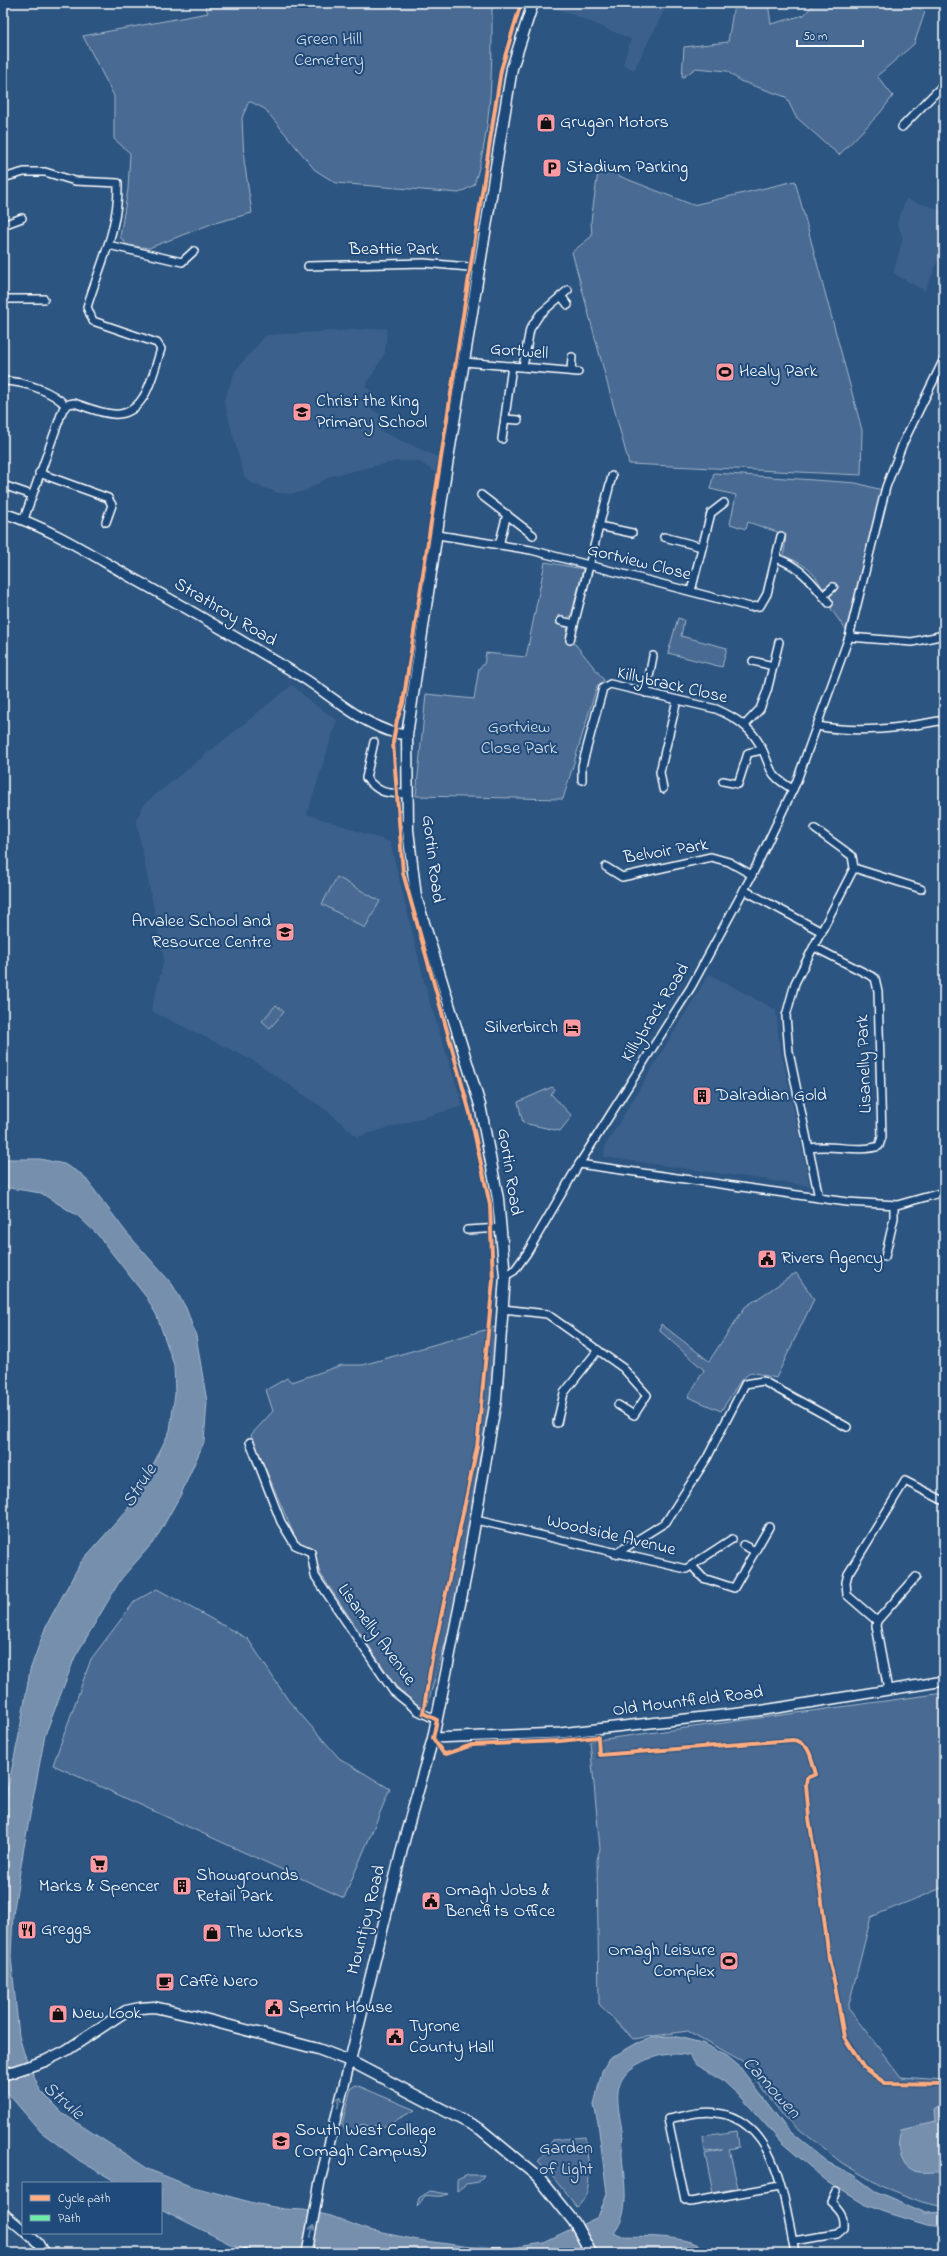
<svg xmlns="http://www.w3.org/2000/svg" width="947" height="2256" font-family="'Indie Flower',sans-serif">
  <rect width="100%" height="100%" fill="#2c5582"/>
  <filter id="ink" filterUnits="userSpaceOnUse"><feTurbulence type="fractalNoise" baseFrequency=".025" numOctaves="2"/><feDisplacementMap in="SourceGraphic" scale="8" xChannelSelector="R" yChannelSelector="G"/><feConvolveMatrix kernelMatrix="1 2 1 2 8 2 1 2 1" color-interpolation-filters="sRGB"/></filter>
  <g filter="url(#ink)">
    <g fill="#3b618b">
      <polygon points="544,3 668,3 634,70 623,64 631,39"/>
      <polygon points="906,199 944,211 944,246 925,291 893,273 903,238 897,223"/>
      <polygon points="387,328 385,353 365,387 374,392 366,406 386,418 380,431 440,458 438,474 418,461 397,461 331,476 305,491 291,494 278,493 251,483 244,476 224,401 235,371 266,335"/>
      <polygon points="292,685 311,702 337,720 307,814 390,842 428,997 463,1106 357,1137 329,1112 254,1061 151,1011 164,960 136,820 144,804"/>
      <polygon points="709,974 776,1010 779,1042 810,1186 604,1157 605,1146"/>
    </g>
    <g fill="#486b92" stroke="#a4b5c8">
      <path d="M204,3h288c0,61 1,123 -18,182l-15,8 -123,-10 -21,-13 -50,-61 -16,-8 -7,17 2,42 8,53 -41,11 -62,24 -22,-3 -7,-8 8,-48 2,-36 -16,-14v-43l-31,-60 125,-23z"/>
      <polygon points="739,3 768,3 771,24 804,15 815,3 912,3 925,12 914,44 877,76 893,96 880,113 839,155 796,117 786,97 740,81 727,71 696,68 682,78 684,47 728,42 733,11"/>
      <polygon points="600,158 619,176 693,205 795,181 862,430 861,475 629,464 572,252 592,236 591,221"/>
      <path d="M714,473l142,10 26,7 -36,140 -15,-21 2,-5 -4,-7 10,-10 -5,-5 -4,4 -8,2c-7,-17 -21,-26 -38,-32l2,-21 -38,-13 -2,7 -16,-5 6,-29 -26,-6z"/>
      <polygon points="545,562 583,569 571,616 567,618 558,615 556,624 568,628 566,636 576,645 604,680 597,686 563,799 416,796 426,694 474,699 479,668 484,664 486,653 526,657"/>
      <polygon points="678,618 684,620 681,636 727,648 722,667 668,653"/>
      <polygon points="337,877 380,901 365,928 322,904"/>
      <polygon points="276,1005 284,1012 270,1028 262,1021"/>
      <polygon points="552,1087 555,1089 551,1094 572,1116 560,1131 523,1123 518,1102"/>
      <polygon points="796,1273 814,1299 776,1378 751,1372 741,1380 721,1411 688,1397 704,1370 660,1331 661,1324 709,1361 745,1307"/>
      <polygon points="502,1325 467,1569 427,1706 417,1706 395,1685 320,1573 313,1549 297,1542 251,1435 273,1411 266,1390 287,1378 292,1382 342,1365 363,1365"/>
      <polygon points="157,1589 248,1639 288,1700 339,1758 390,1789 344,1898 53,1765 91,1659 135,1601"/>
      <polygon points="944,1693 944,1887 871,1917 848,2008 901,2077 944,2080 944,2207 922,2202 883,2187 842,2163 784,2117 742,2061 688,2031 633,2039 599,2004 597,1859 600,1849 590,1741"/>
      <polygon points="356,2085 415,2110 383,2127 379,2124 372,2127 362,2124 346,2133 342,2124 351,2088"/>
      <polygon points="737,2131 739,2147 729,2149 738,2188 713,2193 705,2154 723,2150 705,2152 703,2136"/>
      <path d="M585,2137c2,20 11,55 -8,70l-25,-31 -14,-14 15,-22z"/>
      <polygon points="468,2175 484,2175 479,2182 466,2184 457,2191 457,2180"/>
      <path d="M430,2191l18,3c-9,5 -19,0 -23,2 -3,3 -4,8 -8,11l2,-9z"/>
    </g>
    <g fill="#748fad" stroke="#acbcce">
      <path d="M3,1159h37l24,5 19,11 43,57 46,52 14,24 10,28 11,66 -3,40 -23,52 -25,45 -35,40 -46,78 -30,78 -21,112 -11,68 -2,42 8,79 5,17 16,37 25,25 85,55 40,16 64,17 30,6 20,1 27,6 37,14 50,10 53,7 39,1 34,-5 54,-26 9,-24 -9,-70 -4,-18 8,-34 7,-12 28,-16 17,-6 20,-1 28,7 25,13 12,10 48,63 40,33 26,13 22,16 51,22 18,-1v15l-17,-2 -42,-13 -21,-8 -36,-22 -47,-40 -39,-44 -21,-19 -25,-14 -6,-9c-15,-4 -29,-2 -44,4 -40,18 -27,44 -23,78 0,5 -1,10 -1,15 1,26 10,58 -8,80l7,3c28,1 68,-2 91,17h-457l-23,-8 -71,-36v-26h-43l-38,-22 -39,-29 -38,-44v-278l16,-75 11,-65 16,-44 35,-64 46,-52 27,-47 16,-33 5,-36 -1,-29 -17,-49 -10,-18 -50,-64 -19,-18 -37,-23 -38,-6z"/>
      <path d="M944,2103v69c-8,-1 -22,2 -29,-1 -18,-7 -17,-26 -13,-41l33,-8 -1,-12z"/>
    </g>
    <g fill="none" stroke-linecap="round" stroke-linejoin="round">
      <g stroke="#fff" stroke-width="8">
        <polyline id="pedestrian" points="246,2253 246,2252"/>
      </g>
      <g stroke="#fff" stroke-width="10">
        <g id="minor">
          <polyline points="902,127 944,84"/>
          <path d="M3,178l21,-6h21l30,9 43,2c1,45 -18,82 -31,124l6,14 64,22 4,6c-8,24 -15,68 -48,65 -14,-1 -27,-7 -39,-11l-5,1 -6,5 -39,110"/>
          <polyline points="3,225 22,218"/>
          <polyline points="108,245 182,262 194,251"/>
          <polyline points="308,266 424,263 480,268"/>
          <polyline points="561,296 568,305"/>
          <polyline points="3,299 44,299"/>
          <polyline points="465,362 578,372"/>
          <polyline points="523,367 530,329 540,314 568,290"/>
          <polyline points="571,371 572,357"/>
          <path d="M3,381c20,0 50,10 63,25"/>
          <polyline points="505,419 518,420"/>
          <polyline points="502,439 512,366"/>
          <polyline points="39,473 108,498 112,505 106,522"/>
          <polyline points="3,485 32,495"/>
          <polyline points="481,495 533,535"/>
          <polyline points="599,526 632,533"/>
          <polyline points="438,535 531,550 750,607 760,606 767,594 781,536"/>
          <polyline points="664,537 702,547"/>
          <polyline points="499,545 507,514"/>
          <path d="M776,558c26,9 36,25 53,45"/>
          <polyline points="691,591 711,513 724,503"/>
          <polyline points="823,596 833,587"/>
          <polyline points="561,621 574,624"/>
          <polyline points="849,637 912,642 944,635"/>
          <polyline points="570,640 612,476"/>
          <polyline points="753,661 773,666"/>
          <polyline points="646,693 653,656"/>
          <polyline points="745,725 760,709 767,691 779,642"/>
          <path d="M817,726c42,8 86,2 127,-6"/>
          <path d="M374,742l-8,36c15,17 21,15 42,16"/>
          <path d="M582,780v-14l21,-78 7,-4 106,25c18,8 33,17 43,34 14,24 5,30 34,46"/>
          <polyline points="723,781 738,784 748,753 762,750"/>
          <polyline points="663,789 660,772 677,700"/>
          <polyline points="815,829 852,856 854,868"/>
          <polyline points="606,867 622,877 711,857 729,862 752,875"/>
          <polyline points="854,868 921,889"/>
          <polyline points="744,890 822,932"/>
          <path d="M810,1148c23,-4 49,5 69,-2l3,-9 -4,-146 -3,-13 -61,-31"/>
          <polyline points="579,1164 847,1202 897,1205 944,1192"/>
          <polyline points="819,1198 789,1052 786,1016 795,983 854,868"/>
          <polyline points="467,1230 501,1228"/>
          <polyline points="885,1257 894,1218 894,1206"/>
          <polyline points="505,1276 514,1271 527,1253 576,1169 691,987 752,875 796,783 849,637 886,487 903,443 944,359"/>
          <polyline points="503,1309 547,1314 623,1368 647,1395 634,1415 618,1405"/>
          <polyline points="557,1423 564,1393 598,1350"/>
          <polyline points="250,1442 281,1522 295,1545 311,1552 315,1576 393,1691 418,1711 437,1720"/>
          <polyline points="476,1520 686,1569 732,1539"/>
          <polyline points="743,1545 755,1551"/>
          <polyline points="615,1554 666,1522 707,1458 745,1384 763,1381 847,1427"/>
          <polyline points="692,1566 703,1578 734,1588 769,1527"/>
          <polyline points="877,1621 847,1595 846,1582 848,1574 905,1481 944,1501"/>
          <polyline points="888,1690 876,1626 877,1621 916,1577"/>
          <path d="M780,2186l-90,16 -5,-2 -17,-81c16,-3 34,-9 49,-6 61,8 68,92 78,140"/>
          <path d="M793,2241l44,-7 6,-5c1,-13 -2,-18 -12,-27l5,-10"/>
        </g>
      </g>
      <g stroke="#fff" stroke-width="12">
        <g id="tertiary">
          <path d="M3,513c45,14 84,39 124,62 60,33 119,68 178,104 28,18 68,54 102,56"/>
          <polyline points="433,1738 560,1733 758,1711 944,1681"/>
          <polyline points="3,2213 23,2230"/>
          <polyline points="27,2233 38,2243 44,2253"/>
          <polyline points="307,2253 320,2181 350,2061"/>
        </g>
      </g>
      <g stroke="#fff" stroke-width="13">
        <g id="secondary">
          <polyline points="350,2061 405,1837 433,1738 467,1569 496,1400 505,1276 498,1199 480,1105 416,897 408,830 407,735 446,471 512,68 533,3"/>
          <polyline points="3,2075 45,2061 67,2050 126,2011 140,2008 154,2007 193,2016 318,2049 350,2061 480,2129 538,2177 574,2222 591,2253"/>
        </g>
      </g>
      <use href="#pedestrian" stroke="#1f4a7a" stroke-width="5.5"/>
      <use href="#minor" stroke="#1f4a7a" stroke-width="7"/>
      <use href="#tertiary" stroke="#1f4a7a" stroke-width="9"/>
      <use href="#secondary" stroke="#1f4a7a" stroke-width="10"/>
      <polyline stroke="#6deda7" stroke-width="3" stroke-dasharray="6 3" stroke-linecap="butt" points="246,2253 246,2252"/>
      <g stroke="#1f4a7a" stroke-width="6">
        <path id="cycleway" d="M521,3l-20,67 -98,633 -6,17 -4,22 10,131 67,240 20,92 3,75 -16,167 -45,212 -9,54 14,7 -4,18 10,15 3,1 26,-9 88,-4 38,-4 1,18 194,-15c18,2 18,20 23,34l-9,4 -1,6 3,34 12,76 8,65 6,26 9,52 20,31 21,15 59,1"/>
      </g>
      <use href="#cycleway" stroke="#ffac80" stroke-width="4"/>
    </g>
    <defs><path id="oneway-shaft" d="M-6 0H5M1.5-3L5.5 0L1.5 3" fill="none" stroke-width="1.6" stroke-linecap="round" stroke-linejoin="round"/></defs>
    <g stroke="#7992af">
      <use href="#oneway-shaft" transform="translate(339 2102) rotate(-76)"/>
      <use href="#oneway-shaft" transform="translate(312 2231) rotate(-77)"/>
    </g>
  </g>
  <defs>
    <g id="shop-square" transform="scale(1)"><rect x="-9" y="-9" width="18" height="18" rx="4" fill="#ff9aa2" stroke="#1f4a7a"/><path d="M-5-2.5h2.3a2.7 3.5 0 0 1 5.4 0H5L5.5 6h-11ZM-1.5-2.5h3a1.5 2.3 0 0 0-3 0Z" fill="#111"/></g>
    <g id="parking-square" transform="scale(1)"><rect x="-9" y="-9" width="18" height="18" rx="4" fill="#ff9aa2" stroke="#1f4a7a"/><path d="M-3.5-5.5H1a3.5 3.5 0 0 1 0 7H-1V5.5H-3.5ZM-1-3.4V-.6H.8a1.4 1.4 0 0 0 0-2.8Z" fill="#111"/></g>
    <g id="stadium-square" transform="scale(1)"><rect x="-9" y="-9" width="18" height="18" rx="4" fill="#ff9aa2" stroke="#1f4a7a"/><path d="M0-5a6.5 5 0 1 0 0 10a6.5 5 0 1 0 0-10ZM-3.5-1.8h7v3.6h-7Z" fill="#111"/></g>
    <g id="school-square" transform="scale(1)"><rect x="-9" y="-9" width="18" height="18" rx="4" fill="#ff9aa2" stroke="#1f4a7a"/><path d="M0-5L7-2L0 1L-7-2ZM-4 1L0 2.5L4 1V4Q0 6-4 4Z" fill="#111"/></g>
    <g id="hotel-square" transform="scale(1)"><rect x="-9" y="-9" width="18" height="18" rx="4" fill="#ff9aa2" stroke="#1f4a7a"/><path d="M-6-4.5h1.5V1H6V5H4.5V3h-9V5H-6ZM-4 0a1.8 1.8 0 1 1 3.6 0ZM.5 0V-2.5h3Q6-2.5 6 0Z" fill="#111"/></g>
    <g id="building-square" transform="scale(1)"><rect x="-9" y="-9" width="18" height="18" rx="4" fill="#ff9aa2" stroke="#1f4a7a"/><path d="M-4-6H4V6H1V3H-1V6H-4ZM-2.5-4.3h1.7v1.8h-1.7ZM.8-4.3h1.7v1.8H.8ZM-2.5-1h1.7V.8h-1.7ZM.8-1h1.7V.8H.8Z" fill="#111"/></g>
    <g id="civic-square" transform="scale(1)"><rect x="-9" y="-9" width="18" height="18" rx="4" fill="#ff9aa2" stroke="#1f4a7a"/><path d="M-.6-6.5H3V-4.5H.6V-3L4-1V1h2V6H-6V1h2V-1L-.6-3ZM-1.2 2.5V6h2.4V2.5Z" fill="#111"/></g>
    <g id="supermarket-square" transform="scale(1)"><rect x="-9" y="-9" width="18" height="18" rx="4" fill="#ff9aa2" stroke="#1f4a7a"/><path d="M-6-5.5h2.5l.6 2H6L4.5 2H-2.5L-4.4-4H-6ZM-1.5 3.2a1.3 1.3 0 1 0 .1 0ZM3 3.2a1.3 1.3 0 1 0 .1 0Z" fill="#111"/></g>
    <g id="restaurant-square" transform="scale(1)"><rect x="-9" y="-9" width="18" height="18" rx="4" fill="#ff9aa2" stroke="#1f4a7a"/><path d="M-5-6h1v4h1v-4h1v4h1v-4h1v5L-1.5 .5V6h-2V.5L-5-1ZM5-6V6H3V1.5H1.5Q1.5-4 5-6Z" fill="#111"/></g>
    <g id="cafe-square" transform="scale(1)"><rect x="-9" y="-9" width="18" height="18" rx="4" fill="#ff9aa2" stroke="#1f4a7a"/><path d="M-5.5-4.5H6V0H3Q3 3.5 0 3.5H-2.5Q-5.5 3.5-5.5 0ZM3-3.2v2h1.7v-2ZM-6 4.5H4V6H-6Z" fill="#111"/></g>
    <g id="university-square" transform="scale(1)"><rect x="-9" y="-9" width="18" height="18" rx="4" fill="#ff9aa2" stroke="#1f4a7a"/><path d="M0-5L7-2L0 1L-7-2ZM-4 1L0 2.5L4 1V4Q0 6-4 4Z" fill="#111"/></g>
  </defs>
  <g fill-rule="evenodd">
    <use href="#shop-square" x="546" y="123"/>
    <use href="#parking-square" x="552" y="168"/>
    <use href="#stadium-square" x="725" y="372"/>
    <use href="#school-square" x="302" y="412"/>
    <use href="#school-square" x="285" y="932"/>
    <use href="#hotel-square" x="572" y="1028"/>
    <use href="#building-square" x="702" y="1096"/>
    <use href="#civic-square" x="767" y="1259"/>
    <use href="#supermarket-square" x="99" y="1864"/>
    <use href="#building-square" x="182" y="1886"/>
    <use href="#civic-square" x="431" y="1901"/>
    <use href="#restaurant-square" x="27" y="1930"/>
    <use href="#shop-square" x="212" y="1933"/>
    <use href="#stadium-square" x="729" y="1961"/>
    <use href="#cafe-square" x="165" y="1982"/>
    <use href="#civic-square" x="274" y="2008"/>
    <use href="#shop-square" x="58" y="2014"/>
    <use href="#civic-square" x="395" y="2037"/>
    <use href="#university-square" x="281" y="2141"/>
  </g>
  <g text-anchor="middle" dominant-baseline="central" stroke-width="4" stroke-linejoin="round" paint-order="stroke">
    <g font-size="18" fill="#dae1e9" stroke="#1f4a7a">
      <text x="329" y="40">Green Hill<tspan x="329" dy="21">Cemetery</tspan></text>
      <text x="519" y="728">Gortview<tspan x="519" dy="21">Close Park</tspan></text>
      <text x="566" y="2149">Garden<tspan x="566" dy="21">of Light</tspan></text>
    </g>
    <g font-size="18" fill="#fff" stroke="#1f4a7a" text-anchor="start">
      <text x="560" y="123">Grugan Motors</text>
      <text x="566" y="168">Stadium Parking</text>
      <text x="739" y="372">Healy Park</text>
      <text x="316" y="402">Christ the King<tspan x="316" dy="21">Primary School</tspan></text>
      <text x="271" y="922" text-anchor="end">Arvalee School and<tspan x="271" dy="21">Resource Centre</tspan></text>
      <text x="558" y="1028" text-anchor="end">Silverbirch</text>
      <text x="716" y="1096">Dalradian Gold</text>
      <text x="781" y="1259">Rivers Agency</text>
      <text x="196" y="1876">Showgrounds<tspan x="196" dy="21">Retail Park</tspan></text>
      <text x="99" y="1887" text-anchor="middle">Marks &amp; Spencer</text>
      <text x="445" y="1891">Omagh Jobs &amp;<tspan x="445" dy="21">Benefits Office</tspan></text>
      <text x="41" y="1930">Greggs</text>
      <text x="226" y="1933">The Works</text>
      <text x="715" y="1951" text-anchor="end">Omagh Leisure<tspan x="715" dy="21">Complex</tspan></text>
      <text x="179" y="1982">Caffè Nero</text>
      <text x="288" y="2008">Sperrin House</text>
      <text x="72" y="2014">New Look</text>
      <text x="409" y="2027">Tyrone<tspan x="409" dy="21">County Hall</tspan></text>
      <text x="295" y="2131">South West College<tspan x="295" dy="21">(Omagh Campus)</tspan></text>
    </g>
    <g font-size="18" fill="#fff" stroke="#1f4a7a">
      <text x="394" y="250">Beattie Park</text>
      <text transform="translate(519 352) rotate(5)">Gortwell</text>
      <text transform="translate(639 563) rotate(14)">Gortview Close</text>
      <text transform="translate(225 613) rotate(31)">Strathroy Road</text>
      <text transform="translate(672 686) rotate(13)">Killybrack Close</text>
      <text transform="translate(666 852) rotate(-9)">Belvoir Park</text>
      <text transform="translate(432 859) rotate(83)">Gortin Road</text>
      <text transform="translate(656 1013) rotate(-58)">Killybrack Road</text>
      <text transform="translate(865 1064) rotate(-92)">Lisanelly Park</text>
      <text transform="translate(509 1172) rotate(81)">Gortin Road</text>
      <text transform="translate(611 1536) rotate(13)">Woodside Avenue</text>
      <text transform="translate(376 1635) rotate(54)">Lisanelly Avenue</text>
      <text transform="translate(688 1702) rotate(-7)">Old Mountfield Road</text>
      <text transform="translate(367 1920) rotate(-76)">Mountjoy Road</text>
    </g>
    <g font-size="19" font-style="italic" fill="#d5dde6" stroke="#1f4a7a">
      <text transform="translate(140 1486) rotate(-57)">Strule</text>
      <text transform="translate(771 2088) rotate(48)">Camowen</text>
      <text transform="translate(63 2101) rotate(41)">Strule</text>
    </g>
  </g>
  <rect width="947" height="2256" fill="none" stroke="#1f4a7a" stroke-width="16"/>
  <rect x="8" y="8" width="931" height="2240" fill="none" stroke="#fff" stroke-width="1.5" filter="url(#ink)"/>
  <rect x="22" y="2182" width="140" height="52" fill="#1f4a7a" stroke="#7992af"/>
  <rect x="30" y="2195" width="20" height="6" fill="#ffac80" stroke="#7992af"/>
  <text x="58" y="2202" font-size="12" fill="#ffffff">Cycle path</text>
  <rect x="30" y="2215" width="20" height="6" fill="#6deda7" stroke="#7992af"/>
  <text x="58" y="2222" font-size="12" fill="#ffffff">Path</text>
  <path d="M797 40v6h66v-6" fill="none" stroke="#ffffff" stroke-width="2"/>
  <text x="803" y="40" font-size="12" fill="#ffffff" stroke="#1f4a7a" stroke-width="3" paint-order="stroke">50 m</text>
</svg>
